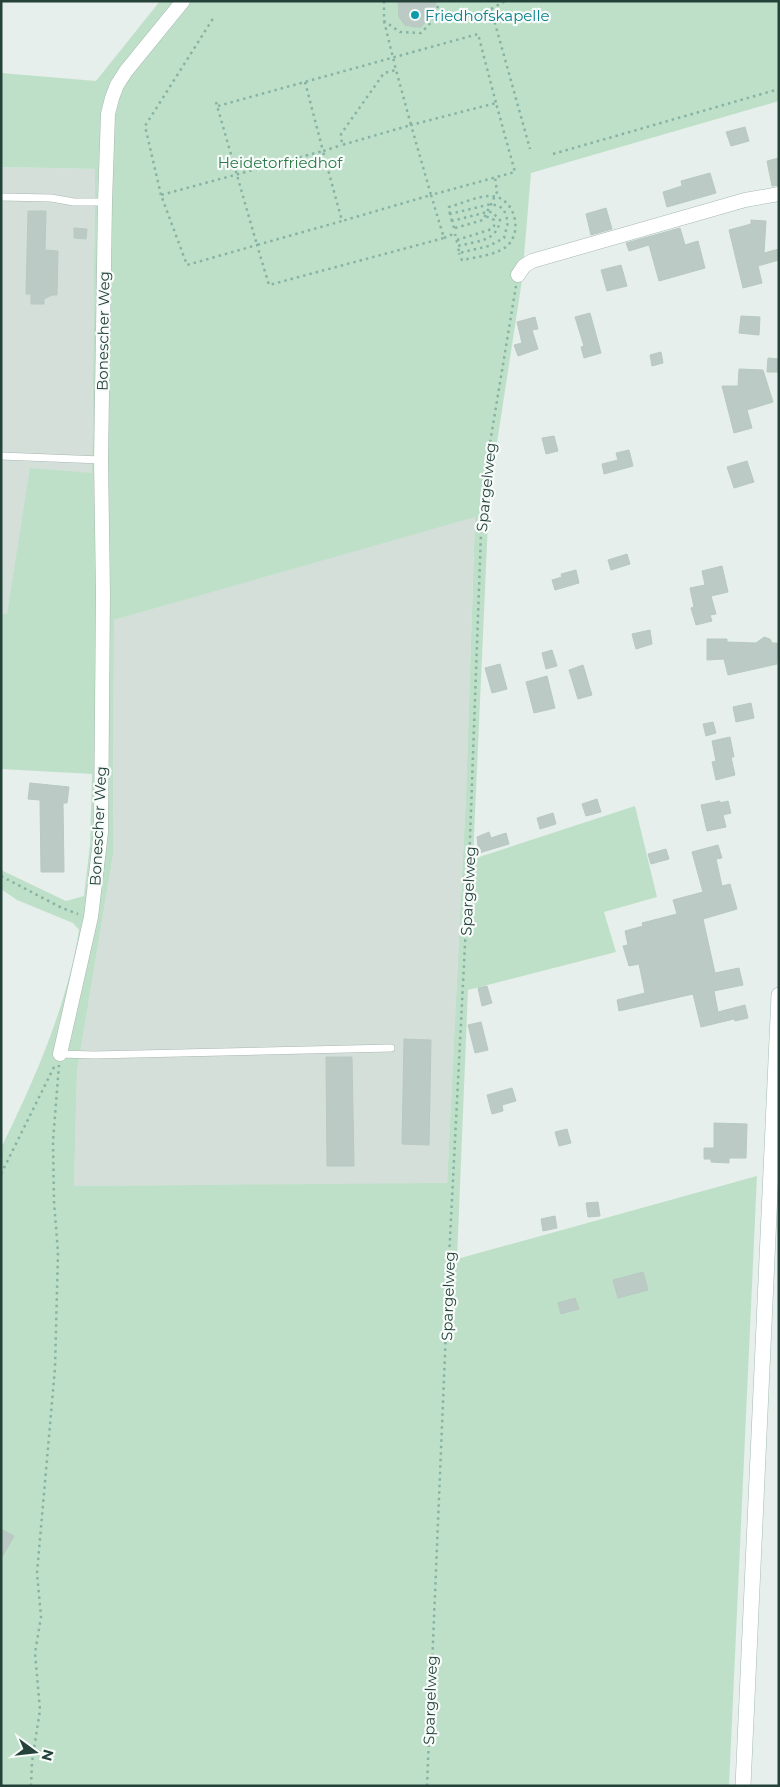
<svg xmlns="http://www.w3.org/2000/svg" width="780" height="1787" font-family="Montserrat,sans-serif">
  <rect width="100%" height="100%" fill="#e6efeb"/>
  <g fill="#d4dfda">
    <polygon points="1,167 95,169 92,473 7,615 1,614"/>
    <polygon points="475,516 466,794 447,1184 74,1186 77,1072 113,855 114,620"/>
  </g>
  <path fill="#bfe0c8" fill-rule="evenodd" d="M160,1h619v100l-248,72 -9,107 -30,195 -4,47 -15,337 162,-53 22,91 -53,15 12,40 -148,38 -11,269 300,-83 -28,610h-728v-638c34,-69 66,-142 78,-218l-6,-7 -56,-23 -16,-11v-19l65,31 18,-5 6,-51 2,-71 -91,-5v-155h6l23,-146 62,5 3,-304 -94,-2v-94l95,8zM475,517l-9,277 -19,389 -373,3 3,-114 36,-217 1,-235z"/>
  <g fill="#bbcac4" stroke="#b8c9c2">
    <polygon points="398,1 437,1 429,18 421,27 415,27 405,25 399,17"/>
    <polygon points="745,127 749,141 731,146 726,132"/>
    <polygon points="779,158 779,185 772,186 767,161"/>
    <polygon points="710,173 716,193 667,207 663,192 682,186 681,181"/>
    <polygon points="606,208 612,229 591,235 586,214"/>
    <polygon points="28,211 46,211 45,250 58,251 57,295 52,295 44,299 44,304 31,304 31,294 26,294"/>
    <polygon points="751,220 766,221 764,253 779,249 779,260 758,266 762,283 743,288 729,230 751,224"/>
    <polygon points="74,228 87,229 86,239 74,238"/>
    <polygon points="680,228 685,245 698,241 705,268 659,281 649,245 629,251 626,243"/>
    <polygon points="621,265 627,286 607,291 601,270"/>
    <polygon points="590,313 601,353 584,358 581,347 584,346 575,317"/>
    <polygon points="741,316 760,317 759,335 739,333"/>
    <polygon points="535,317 538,329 532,330 538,349 518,356 514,345 522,343 517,322"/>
    <polygon points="661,352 663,363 652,366 650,355"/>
    <polygon points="768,358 779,359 778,372 767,372"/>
    <polygon points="739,369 763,370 773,402 747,410 752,428 734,433 722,386 738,386"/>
    <polygon points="554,436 558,451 546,454 542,438"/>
    <polygon points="629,450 633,466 604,474 602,464 618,460 616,453"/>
    <polygon points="747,461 754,482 734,488 727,467"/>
    <polygon points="627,554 630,564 611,570 608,560"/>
    <polygon points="722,566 728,592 711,596 716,614 710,615 712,621 696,625 691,608 694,607 690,588 705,585 702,571"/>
    <polygon points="576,570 579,583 555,590 552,580 562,577 561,574"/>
    <polygon points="650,630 652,644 636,649 632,634"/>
    <polygon points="764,637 770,639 772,643 778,643 777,664 728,675 724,659 707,660 707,639 727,639 727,642 756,643"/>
    <polygon points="552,650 557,666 546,669 542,653"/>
    <polygon points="500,664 507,689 492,693 485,668"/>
    <polygon points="583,665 592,695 578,699 569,670"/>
    <polygon points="547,676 555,708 534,713 526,682"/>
    <polygon points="751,703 754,718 736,722 733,707"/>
    <polygon points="713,722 716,733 706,736 703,724"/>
    <polygon points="730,737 734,757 731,757 735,775 716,780 712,762 716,761 712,741"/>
    <polygon points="30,783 69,787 67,803 63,803 64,872 41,872 40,800 28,799"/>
    <polygon points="597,799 601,812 586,816 582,804"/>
    <polygon points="720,801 720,803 728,801 731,813 723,815 726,827 707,831 701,805"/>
    <polygon points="553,813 556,824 540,829 537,818"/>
    <polygon points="489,832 491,838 506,833 509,844 479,853 477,837"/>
    <polygon points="718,845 722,858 716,859 722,886 730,884 737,909 703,919 715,973 739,968 743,985 714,991 718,1012 745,1005 748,1018 735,1021 734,1019 701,1027 693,994 619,1011 617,1000 645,993 639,964 629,966 623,946 628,945 625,931 643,926 642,923 677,914 673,900 703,892 692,852"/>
    <polygon points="666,849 669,859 651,864 648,854"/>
    <polygon points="487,986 492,1003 482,1006 478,988"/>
    <polygon points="481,1022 488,1050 475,1053 468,1025"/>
    <polygon points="404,1039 431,1040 429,1145 402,1144"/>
    <polygon points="326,1057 352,1057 354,1166 327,1166"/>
    <polygon points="512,1088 516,1101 502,1105 503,1111 492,1114 487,1095"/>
    <polygon points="714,1123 747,1124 746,1158 729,1158 729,1163 711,1162 711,1159 704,1159 704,1148 714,1148"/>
    <polygon points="567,1129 571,1143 559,1146 555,1132"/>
    <polygon points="598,1202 600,1216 588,1217 586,1203"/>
    <polygon points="555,1216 557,1228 543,1231 541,1219"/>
    <polygon points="643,1272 648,1290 618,1298 613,1280"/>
    <polygon points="575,1298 579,1309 561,1314 558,1303"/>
    <polygon points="1,1529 14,1536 1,1559"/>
  </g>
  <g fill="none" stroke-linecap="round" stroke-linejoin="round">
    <g stroke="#a8b8b2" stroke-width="8">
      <g id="lane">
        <polyline points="1,197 51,198 74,202 105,202"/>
        <polyline points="1,456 101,460"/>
        <polyline points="60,1054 94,1055 391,1048"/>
      </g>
    </g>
    <g stroke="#a8b8b2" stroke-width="15">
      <g id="street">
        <polyline points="518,275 524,266 532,261 745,200 779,194"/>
        <polyline points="60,1054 91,917 101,832 103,593 101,460 105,202 108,114 112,98 117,85 126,71 183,1"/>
      </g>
    </g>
    <g stroke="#a4bbb3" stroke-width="16">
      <polyline id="secondary" points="743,1786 779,995"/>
    </g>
    <g stroke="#86b3a5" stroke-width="2.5" stroke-dasharray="2.5 4" stroke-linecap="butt">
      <polyline points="384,1 384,21 400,32 421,33 435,18 439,1"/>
      <polyline points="491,9 505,1"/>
      <polyline points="435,18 455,20 491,9 530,149"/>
      <polyline points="384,21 396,70 384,73 341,134 342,145 411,125 396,70"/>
      <polyline points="305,82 323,151 342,145"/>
      <polyline points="216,102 257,245 342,221 323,151 161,195 187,265 257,245 269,285 444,238 431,195 515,172 496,103 411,125 431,195 342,221"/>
      <polyline points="218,106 478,34 496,103"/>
      <polyline points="553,154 779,89"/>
      <polyline points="161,195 145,126 214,17"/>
      <path d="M450,214l-1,-7c11,-3 29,-11 41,-11 23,0 33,32 19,48 -10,11 -33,13 -47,16l-3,-7"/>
      <polyline points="452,221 450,214 491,204 499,206 504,210 508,222 504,238 489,246 459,253 458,246"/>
      <path d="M454,228l-2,-7 35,-9h5l8,8c-3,22 -24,21 -42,26l-3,-12"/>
      <polyline points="455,228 483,220 497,192 495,177"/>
      <polyline points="444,238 455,233"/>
      <polyline points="457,240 489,230 494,226 494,220 489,217 485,217"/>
      <polyline points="1,876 62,908 78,914"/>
      <polyline points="1,1174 55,1065"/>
      <polyline points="31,1786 32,1762 40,1710 35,1653 41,1617 37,1573 55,1368 58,1252 54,1202 53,1141 59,1065"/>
      <polyline points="427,1786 449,1258 469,866 481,533 490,443 516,286"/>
    </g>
    <use href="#lane" stroke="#fff" stroke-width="7"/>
    <use href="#street" stroke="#fff" stroke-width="14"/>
    <use href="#secondary" stroke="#fff" stroke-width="15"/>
  </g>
  <circle fill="#0f9aa8" stroke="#f7fbf9" stroke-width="2" cx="415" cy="15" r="5"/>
  <g text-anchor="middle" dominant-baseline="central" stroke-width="4.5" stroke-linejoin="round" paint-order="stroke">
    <g font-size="15" fill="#0d838f" stroke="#f7fbf9" text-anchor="start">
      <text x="425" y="15">Friedhofskapelle</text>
    </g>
    <g font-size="15" fill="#2d7a4b" stroke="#f7fbf9">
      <text x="280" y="162">Heidetorfriedhof</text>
    </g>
    <g font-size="15" fill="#24423a" stroke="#f7fbf9">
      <text transform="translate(103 331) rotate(-89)">Bonescher Weg</text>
      <text transform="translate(486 487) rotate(-84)">Spargelweg</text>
      <text transform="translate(98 826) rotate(-87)">Bonescher Weg</text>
      <text transform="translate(468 891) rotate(-87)">Spargelweg</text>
      <text transform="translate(448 1296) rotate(-88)">Spargelweg</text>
      <text transform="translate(430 1700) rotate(-88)">Spargelweg</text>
    </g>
  </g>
  <rect width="780" height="1787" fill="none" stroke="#24423a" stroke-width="5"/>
  <g transform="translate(35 1752) rotate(105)" stroke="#f7fbf9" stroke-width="4" paint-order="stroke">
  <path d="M0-4L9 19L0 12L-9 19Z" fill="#24423a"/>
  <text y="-8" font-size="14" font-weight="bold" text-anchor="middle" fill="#24423a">N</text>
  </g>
</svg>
